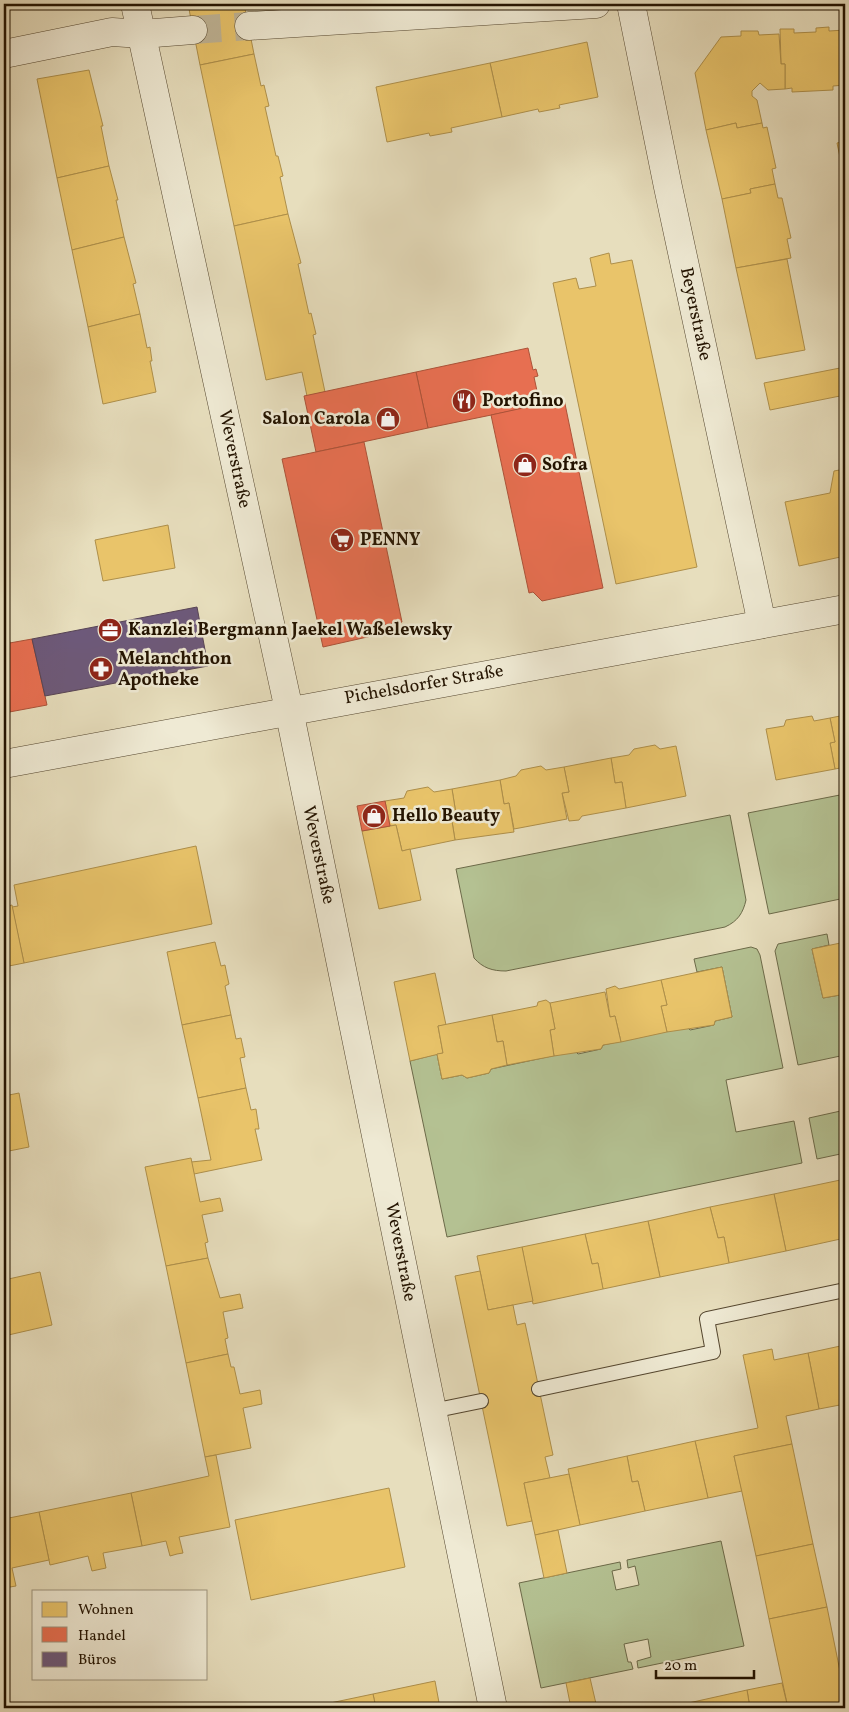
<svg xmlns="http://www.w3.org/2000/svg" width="849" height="1712" font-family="Vollkorn,serif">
  <rect width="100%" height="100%" fill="#e7debd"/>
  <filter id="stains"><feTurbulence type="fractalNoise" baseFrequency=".004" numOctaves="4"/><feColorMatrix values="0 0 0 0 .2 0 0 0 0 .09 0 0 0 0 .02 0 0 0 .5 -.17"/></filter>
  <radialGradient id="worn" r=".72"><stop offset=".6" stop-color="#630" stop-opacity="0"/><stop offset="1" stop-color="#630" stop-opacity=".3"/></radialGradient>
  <g fill="#b4c192" stroke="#6c6a49">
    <polygon points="845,794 845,898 769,914 748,813"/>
    <path d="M730,815l16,85c-3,13 -8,21 -21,27l-219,44c-14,0 -23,-3 -32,-13l-18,-89z"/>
    <polygon points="827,934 829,945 812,949 823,998 840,995 845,997 845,1055 798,1065 775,951 778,944"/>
    <polygon points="751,947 757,949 760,955 783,1068 726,1080 736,1132 794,1121 802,1163 447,1237 410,1061 437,1054 442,1079 462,1075 467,1078 489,1073 491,1069 575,1051 578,1054 601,1049 603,1045 687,1027 690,1030 714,1025 715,1021 732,1017 722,967 697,972 694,959"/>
    <polygon points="845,1110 845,1153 817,1159 809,1118"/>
    <polygon points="721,1541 744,1646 638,1668 637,1661 651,1657 648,1639 624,1644 628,1662 631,1662 633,1669 541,1688 519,1583 620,1562 621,1569 612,1571 616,1590 639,1585 635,1566 628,1568 627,1560"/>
  </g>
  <g fill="#e9c46a" stroke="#ae8f4a">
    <polygon points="188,4 244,4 254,54 200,65"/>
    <polygon points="829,27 829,31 845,30 845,85 833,86 833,90 792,92 792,88 785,89 785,64 781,64 780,29 794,29 794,33 816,32 816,28"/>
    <polygon points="741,31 758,31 759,35 779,34 781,64 785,64 785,89 768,90 760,83 752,91 752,96 757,100 762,123 737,128 736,123 706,130 695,73 721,37 741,36"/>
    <polygon points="587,42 598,97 559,105 560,108 539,112 538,109 502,117 490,63"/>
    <polygon points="254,54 261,86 264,85 269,106 265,107 276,156 278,156 283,176 280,177 288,214 234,226 200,65"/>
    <polygon points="490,63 502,117 451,128 452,132 430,136 429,133 387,142 376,87"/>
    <polygon points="89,70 103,126 101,126 109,166 57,178 37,79"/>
    <polygon points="736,123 737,128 762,123 763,128 767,127 776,168 772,169 775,184 750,189 751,193 722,199 706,130"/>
    <polygon points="845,141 845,181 837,143"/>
    <polygon points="109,166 118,200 116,200 124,237 72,250 57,178"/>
    <polygon points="775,184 778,198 782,198 791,238 787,239 791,258 736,268 722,199 751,193 750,189"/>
    <polygon points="288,214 301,263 298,264 309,314 311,313 316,334 313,335 325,392 307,396 302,372 266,380 234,226"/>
    <polygon points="124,237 136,283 133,284 140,314 88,327 72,250"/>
    <polygon points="609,253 611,264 632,260 697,567 616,584 553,283 576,278 579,289 596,286 590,258"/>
    <polygon points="787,259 805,350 756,359 736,268"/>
    <polygon points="140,314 147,348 150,347 152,361 150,361 156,392 103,404 88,327"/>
    <polygon points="845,367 845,395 770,410 764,383"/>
    <polygon points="845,469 845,556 799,566 785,502 830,493 834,471"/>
    <polygon points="168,525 175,568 103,581 95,540"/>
    <polygon points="5,612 10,643 4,644 4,613"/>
    <polygon points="845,715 845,767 835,769 830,743 835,742 830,718"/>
    <polygon points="812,716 814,721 830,718 835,742 830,743 835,769 776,780 766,729 784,726 786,720"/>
    <polygon points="655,745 660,749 676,746 686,796 626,808 622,782 615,783 611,758 629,755 634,749"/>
    <polygon points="611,758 615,783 622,782 626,808 582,816 579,820 569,821 562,793 569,792 564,767"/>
    <polygon points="541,766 546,770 564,767 569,792 562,793 567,819 514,829 509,803 504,804 500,780 516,776 521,770"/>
    <polygon points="500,780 504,804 509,803 514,832 455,840 451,815 456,814 452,789"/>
    <polygon points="428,787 434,792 452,789 456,814 451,815 455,840 402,851 396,825 390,826 385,801 404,798 407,791"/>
    <polygon points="396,825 402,851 410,849 421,900 379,909 362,831"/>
    <polygon points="196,846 212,924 24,963 12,907 18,906 14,885"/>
    <polygon points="12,905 24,963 4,967 4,907"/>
    <polygon points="215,942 221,966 225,965 227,975 229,984 225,986 231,1015 182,1025 167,952"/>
    <polygon points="845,942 845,997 840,995 823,998 812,949"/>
    <polygon points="722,967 732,1017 715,1021 714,1025 667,1032 661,1006 667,1005 661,980"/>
    <polygon points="435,973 446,1025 438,1026 443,1053 410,1061 394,982"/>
    <polygon points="661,980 667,1005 661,1006 667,1032 621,1042 615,1016 610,1017 606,989 615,986 619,989"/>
    <polygon points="605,992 610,1017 615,1016 621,1042 603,1045 601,1049 554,1056 550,1030 555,1029 550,1003"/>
    <polygon points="546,1000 550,1003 555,1029 550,1030 554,1056 507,1065 503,1041 497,1042 492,1015 537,1006 538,1002"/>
    <polygon points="231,1015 236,1039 241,1038 245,1057 240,1058 246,1088 198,1098 182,1025"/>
    <polygon points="492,1015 497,1042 503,1041 507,1065 491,1069 489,1073 467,1078 462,1075 442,1079 437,1054 443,1053 438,1026"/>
    <polygon points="246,1088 251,1110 256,1109 259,1129 255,1129 262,1160 194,1174 191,1162 211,1160 198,1098"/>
    <polygon points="19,1093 29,1147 4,1152 4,1096"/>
    <polygon points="191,1158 200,1202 220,1198 223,1211 202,1215 208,1242 205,1243 208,1258 166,1266 145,1167"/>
    <polygon points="845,1179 845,1238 786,1251 774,1194"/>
    <polygon points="774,1194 786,1251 729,1263 724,1237 718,1238 710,1207"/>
    <polygon points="710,1207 718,1238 724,1237 729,1263 660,1277 648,1221"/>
    <polygon points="648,1221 660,1277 603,1289 598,1263 592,1264 585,1234"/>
    <polygon points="585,1234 592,1264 598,1263 603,1289 533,1304 522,1247"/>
    <polygon points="522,1247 533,1301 488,1310 477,1256"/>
    <polygon points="208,1258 220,1298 240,1294 243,1308 223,1312 228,1338 225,1339 228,1354 186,1363 166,1266"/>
    <polygon points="480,1271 488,1310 513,1305 517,1325 525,1323 553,1455 545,1457 550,1478 524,1483 532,1521 507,1526 455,1276"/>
    <polygon points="40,1272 52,1325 4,1336 4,1280"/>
    <polygon points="845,1345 845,1404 819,1409 808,1353"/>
    <polygon points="772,1349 774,1360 808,1353 819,1409 786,1416 792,1444 734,1456 742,1491 708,1498 695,1441 758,1428 743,1355"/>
    <polygon points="228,1354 231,1367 234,1367 240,1394 260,1390 262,1404 243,1408 251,1448 205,1457 186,1363"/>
    <polygon points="695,1441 708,1498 645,1511 638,1481 632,1482 627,1456"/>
    <polygon points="792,1444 813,1544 756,1556 734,1456"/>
    <polygon points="216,1455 230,1527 179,1537 183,1553 177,1554 170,1556 166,1541 142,1546 131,1493 209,1476 205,1457"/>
    <polygon points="627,1456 632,1482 638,1481 645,1511 580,1525 568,1469"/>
    <polygon points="569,1474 580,1525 535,1535 524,1483"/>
    <polygon points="389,1488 405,1567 251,1600 235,1520"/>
    <polygon points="131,1493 142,1546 103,1553 106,1568 92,1571 88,1556 50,1565 39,1512"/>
    <polygon points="39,1512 49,1560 12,1568 16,1586 4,1588 4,1519"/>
    <polygon points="558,1530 567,1573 544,1578 535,1535"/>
    <polygon points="813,1544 827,1607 769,1619 756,1556"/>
    <polygon points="827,1607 845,1696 845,1707 788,1708 769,1619"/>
    <polygon points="590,1678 597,1708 571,1708 566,1683"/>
    <polygon points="435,1681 440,1708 376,1708 373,1694"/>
    <polygon points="782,1683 788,1708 750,1708 747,1690"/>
    <polygon points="747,1690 750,1708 685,1708 684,1704"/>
    <polygon points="373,1694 376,1708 316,1708 316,1706"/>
    <polygon points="684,1704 685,1708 662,1708"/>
  </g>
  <g fill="#e76f51" stroke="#ac5339">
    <polygon points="528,348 533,370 536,369 538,376 534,377 540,405 428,428 416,372"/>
    <polygon points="416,372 428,428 316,452 304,396"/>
    <polygon points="564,399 603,588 542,601 533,592 529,593 491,415"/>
    <polygon points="364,442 402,622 383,625 385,633 323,647 282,459"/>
    <polygon points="32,639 47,705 4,713 4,644"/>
    <polygon points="385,801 390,826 362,831 357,806"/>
  </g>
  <polygon fill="#6d597a" stroke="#574455" points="197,607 208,666 45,696 32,639"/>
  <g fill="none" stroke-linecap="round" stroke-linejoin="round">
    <polyline stroke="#c0b597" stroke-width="28" stroke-dasharray="28 14" stroke-linecap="butt" points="193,30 249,26"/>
    <g stroke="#54462f" stroke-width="16">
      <g id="service">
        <polyline points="539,1389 713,1352 707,1319 845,1290"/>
        <polyline points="432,1411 481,1401"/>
      </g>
    </g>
    <g stroke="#54462f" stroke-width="29">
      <g id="minor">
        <polyline points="135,4 289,710 493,1708"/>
        <polyline points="631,4 668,187 762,624"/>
        <polyline points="249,26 596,4"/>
        <polyline points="4,54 112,32 142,34 193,30"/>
      </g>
    </g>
    <g stroke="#54462f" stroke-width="29">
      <polyline id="tertiary" points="4,764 845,609"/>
    </g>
    <use href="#service" stroke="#efead4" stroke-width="14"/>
    <use href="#minor" stroke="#efead4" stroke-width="28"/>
    <use href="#tertiary" stroke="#efead4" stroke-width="28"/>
  </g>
  <defs>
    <g id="restaurant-disc" transform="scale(1.25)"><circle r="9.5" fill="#8f2418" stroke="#efead4"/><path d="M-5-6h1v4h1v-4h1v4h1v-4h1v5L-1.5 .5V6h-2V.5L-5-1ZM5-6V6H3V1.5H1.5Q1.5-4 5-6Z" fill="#fff"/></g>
    <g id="shop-disc" transform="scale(1.25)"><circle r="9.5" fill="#8f2418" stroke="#efead4"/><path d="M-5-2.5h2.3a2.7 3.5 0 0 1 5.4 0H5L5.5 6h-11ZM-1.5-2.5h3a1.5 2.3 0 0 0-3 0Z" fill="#fff"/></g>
    <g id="supermarket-disc" transform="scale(1.25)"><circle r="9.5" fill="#8f2418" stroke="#efead4"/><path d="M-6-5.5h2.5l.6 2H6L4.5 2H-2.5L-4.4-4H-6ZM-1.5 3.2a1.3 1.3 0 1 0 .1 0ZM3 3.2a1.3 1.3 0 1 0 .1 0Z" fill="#fff"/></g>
    <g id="office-disc" transform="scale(1.25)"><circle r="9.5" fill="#8f2418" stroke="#efead4"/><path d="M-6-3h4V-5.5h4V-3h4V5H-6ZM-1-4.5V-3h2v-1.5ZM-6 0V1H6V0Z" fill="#fff"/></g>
    <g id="pharmacy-disc" transform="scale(1.25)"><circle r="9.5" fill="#8f2418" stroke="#efead4"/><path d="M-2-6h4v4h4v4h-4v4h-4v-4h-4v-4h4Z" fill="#fff"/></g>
  </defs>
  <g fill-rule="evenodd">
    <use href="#restaurant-disc" x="464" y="401"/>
    <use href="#shop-disc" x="388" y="419"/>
    <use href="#shop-disc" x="525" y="465"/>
    <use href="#supermarket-disc" x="342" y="540"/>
    <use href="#office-disc" x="110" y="630"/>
    <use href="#pharmacy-disc" x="101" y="669"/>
    <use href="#shop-disc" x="374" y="816"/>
  </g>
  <g text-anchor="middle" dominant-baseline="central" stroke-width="5" stroke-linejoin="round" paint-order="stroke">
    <g font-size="18" fill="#231300" stroke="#efead4">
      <text transform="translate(695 314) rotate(78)">Beyerstraße</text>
      <text transform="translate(234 459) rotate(78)">Weverstraße</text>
      <text transform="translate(424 685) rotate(-10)">Pichelsdorfer Straße</text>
      <text transform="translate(318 855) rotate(78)">Weverstraße</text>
      <text transform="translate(400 1252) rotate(79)">Weverstraße</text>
    </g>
    <g font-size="18" font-weight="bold" fill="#231300" stroke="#efead4" text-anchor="start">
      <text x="482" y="401">Portofino</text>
      <text x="370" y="419" text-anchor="end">Salon Carola</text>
      <text x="542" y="465">Sofra</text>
      <text x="360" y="540">PENNY</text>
      <text x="128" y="630">Kanzlei Bergmann Jaekel Waßelewsky</text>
      <text x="118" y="659">Melanchthon<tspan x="118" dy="21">Apotheke</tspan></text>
      <text x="392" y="816">Hello Beauty</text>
    </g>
  </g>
  <rect width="849" height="1712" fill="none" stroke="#e7debd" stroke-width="20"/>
  <rect x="5" y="5" width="839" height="1702" fill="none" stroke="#231300" stroke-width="2.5"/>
  <rect x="10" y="10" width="829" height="1692" fill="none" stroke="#231300"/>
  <rect x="32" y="1590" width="175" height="90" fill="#efead4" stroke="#9d947f"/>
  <rect x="42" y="1602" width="25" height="15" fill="#e9c46a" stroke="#9d947f"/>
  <text x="78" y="1614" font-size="15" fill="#231300">Wohnen</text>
  <rect x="42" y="1627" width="25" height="15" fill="#e76f51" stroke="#9d947f"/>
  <text x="78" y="1640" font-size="15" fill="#231300">Handel</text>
  <rect x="42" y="1652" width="25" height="15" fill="#6d597a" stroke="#9d947f"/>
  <text x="78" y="1664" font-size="15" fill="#231300">Büros</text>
  <path d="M656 1670v8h98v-8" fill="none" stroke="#231300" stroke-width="2.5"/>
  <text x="664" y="1670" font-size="15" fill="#231300" stroke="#efead4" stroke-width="4" paint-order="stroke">20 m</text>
  <rect width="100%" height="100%" filter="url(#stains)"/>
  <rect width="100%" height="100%" fill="url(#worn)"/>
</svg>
